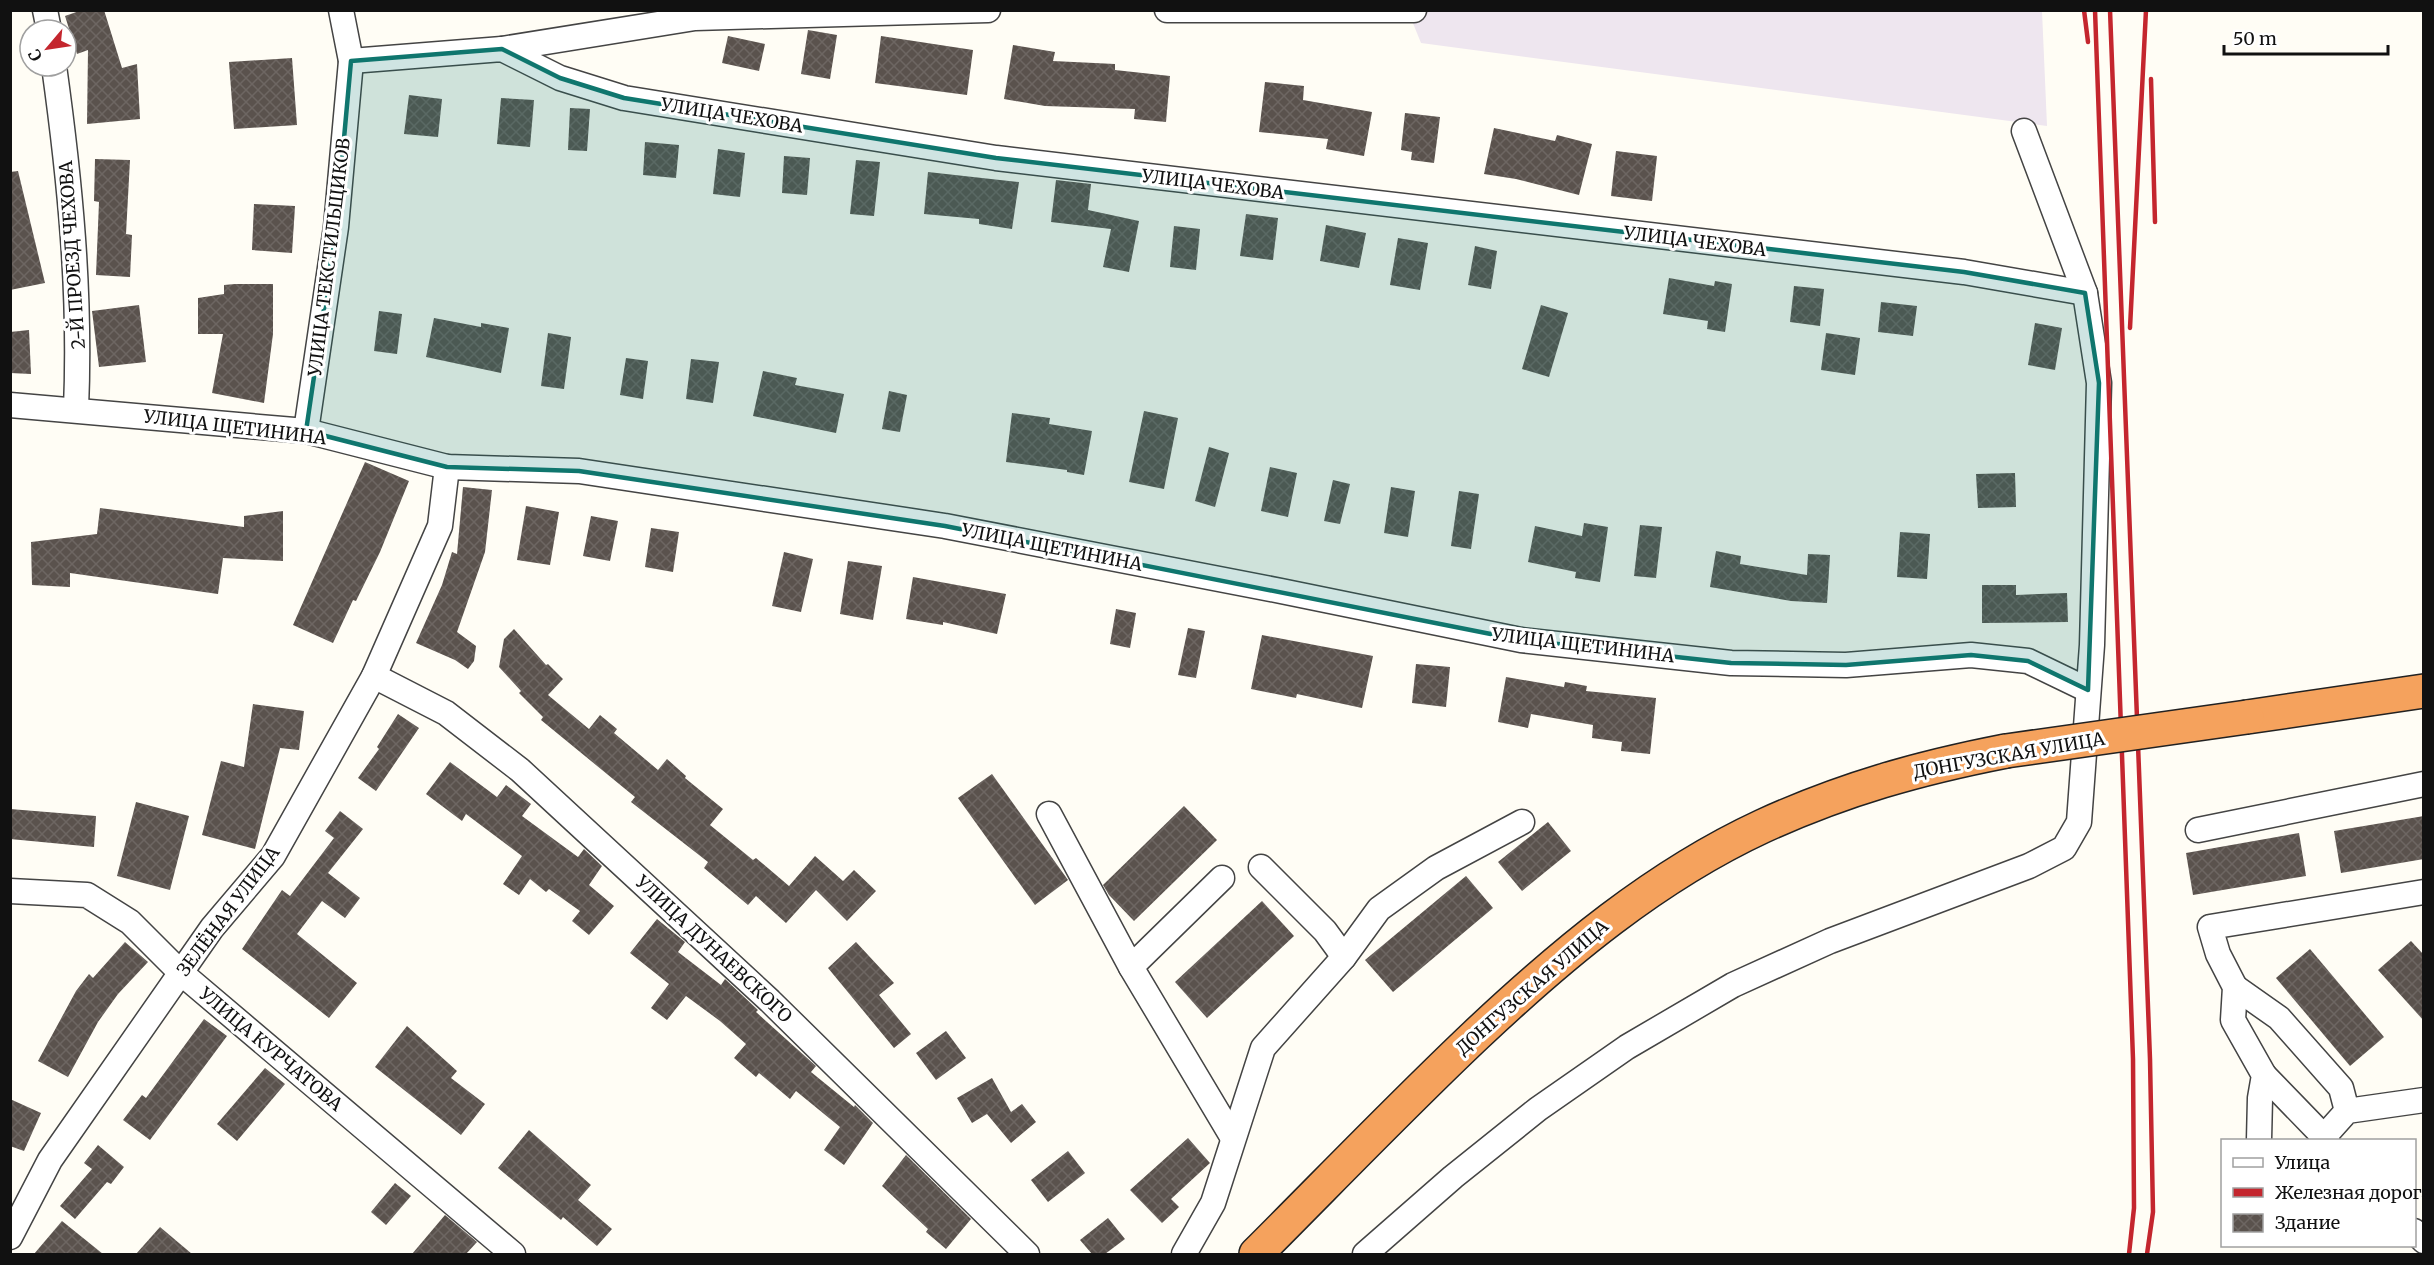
<svg xmlns="http://www.w3.org/2000/svg" width="2434" height="1265" font-family="Merriweather,serif">
  <defs>
    <pattern id="building-cross-hatch" width="8" height="8" patternUnits="userSpaceOnUse" patternTransform="scale(1.5)"><rect width="8" height="8" fill="#5a524d"/><path d="M0 0l8 8M0 8l8-8" fill="none" stroke="#6d6662"/></pattern>
  </defs>
  <rect width="100%" height="100%" fill="#fffdf5"/>
  <polygon fill="#eee6ef" points="1408,11 2042,11 2047,126 1421,43"/>
  <g fill="url(#building-cross-hatch)">
    <polygon points="82,10 104,10 122,68 137,64 140,119 87,124 88,50 77,54 65,16"/>
    <polygon points="808,30 837,35 830,79 801,74"/>
    <polygon points="728,36 765,44 759,71 722,63"/>
    <polygon points="881,36 973,50 967,95 875,83"/>
    <polygon points="1013,45 1055,52 1053,61 1115,64 1115,70 1170,76 1166,122 1134,119 1135,109 1045,106 1004,99"/>
    <polygon points="292,58 297,125 234,129 229,62"/>
    <polygon points="1265,82 1304,86 1303,100 1372,112 1364,156 1326,149 1328,139 1259,132"/>
    <polygon points="409,95 442,99 438,137 404,134"/>
    <polygon points="501,98 534,100 530,147 497,144"/>
    <polygon points="570,108 590,109 587,151 568,150"/>
    <polygon points="1405,113 1440,117 1434,163 1411,160 1412,152 1401,150"/>
    <polygon points="1494,128 1555,141 1557,135 1592,144 1579,195 1516,179 1484,174"/>
    <polygon points="645,142 679,145 676,178 643,175"/>
    <polygon points="718,149 745,153 740,197 713,194"/>
    <polygon points="1616,151 1657,156 1652,201 1611,196"/>
    <polygon points="784,156 810,158 807,195 782,193"/>
    <polygon points="95,159 130,160 126,234 132,235 130,277 96,275 99,202 94,201"/>
    <polygon points="856,160 880,162 874,216 850,214"/>
    <polygon points="18,171 45,283 10,290 10,172"/>
    <polygon points="928,172 1019,182 1012,229 979,224 979,219 924,214"/>
    <polygon points="1056,180 1091,184 1088,210 1139,221 1129,272 1103,267 1111,229 1051,222"/>
    <polygon points="254,204 295,206 292,253 252,250"/>
    <polygon points="1246,214 1278,218 1273,260 1240,256"/>
    <polygon points="1326,225 1366,233 1359,268 1320,261"/>
    <polygon points="1174,226 1200,229 1196,270 1170,267"/>
    <polygon points="1398,238 1428,243 1420,290 1390,285"/>
    <polygon points="1475,246 1497,251 1491,289 1468,285"/>
    <polygon points="1669,278 1714,286 1715,281 1732,284 1725,332 1707,329 1708,321 1663,314"/>
    <polygon points="235,284 273,284 273,334 264,403 212,393 223,334 198,334 198,298 224,294 224,285"/>
    <polygon points="1794,286 1824,289 1820,326 1790,322"/>
    <polygon points="1881,302 1917,306 1913,336 1878,332"/>
    <polygon points="139,305 146,362 99,367 92,311"/>
    <polygon points="1541,305 1568,313 1549,377 1522,369"/>
    <polygon points="379,311 402,314 397,354 374,351"/>
    <polygon points="434,318 481,327 481,323 509,328 501,373 426,357"/>
    <polygon points="2035,323 2062,328 2055,370 2028,365"/>
    <polygon points="29,330 31,374 10,373 10,332"/>
    <polygon points="548,333 571,337 564,389 541,386"/>
    <polygon points="1826,333 1860,338 1855,375 1821,370"/>
    <polygon points="626,358 648,361 643,399 620,395"/>
    <polygon points="691,359 719,362 713,403 686,399"/>
    <polygon points="763,371 797,378 795,385 844,394 836,433 753,416"/>
    <polygon points="889,391 907,395 900,432 882,429"/>
    <polygon points="1144,411 1178,418 1164,489 1129,482"/>
    <polygon points="1012,413 1050,418 1049,424 1092,431 1084,475 1067,472 1067,470 1006,462"/>
    <polygon points="1209,447 1229,453 1215,507 1195,501"/>
    <polygon points="365,462 409,481 380,552 356,601 353,600 333,643 293,625"/>
    <polygon points="1270,467 1297,473 1288,517 1261,511"/>
    <polygon points="2015,473 2016,507 1978,508 1976,474"/>
    <polygon points="1333,480 1350,484 1340,524 1324,521"/>
    <polygon points="463,487 492,490 485,552 457,632 476,646 474,661 468,669 455,660 416,643 442,585 452,552 457,554"/>
    <polygon points="1391,487 1415,491 1408,537 1384,533"/>
    <polygon points="1459,491 1479,494 1471,549 1451,546"/>
    <polygon points="526,506 559,512 550,565 517,560"/>
    <polygon points="100,508 244,527 244,516 283,511 283,561 223,558 218,594 70,573 70,587 32,585 31,542 97,534"/>
    <polygon points="591,516 618,521 610,561 583,556"/>
    <polygon points="1584,523 1608,527 1600,582 1575,578 1576,572 1528,562 1535,526 1582,536"/>
    <polygon points="1640,525 1662,527 1656,578 1634,576"/>
    <polygon points="651,528 679,532 673,572 645,567"/>
    <polygon points="1900,532 1930,534 1927,579 1897,577"/>
    <polygon points="1716,551 1741,556 1740,564 1807,575 1808,554 1830,555 1827,603 1791,601 1710,587"/>
    <polygon points="784,552 813,559 801,612 772,606"/>
    <polygon points="848,561 882,566 873,620 840,614"/>
    <polygon points="913,577 1006,594 997,634 943,622 943,625 906,619"/>
    <polygon points="1982,585 2016,585 2016,595 2067,593 2068,622 1982,623"/>
    <polygon points="1116,609 1136,613 1130,648 1110,644"/>
    <polygon points="1188,628 1205,631 1196,678 1178,675"/>
    <polygon points="514,629 546,665 548,664 563,679 548,695 589,729 600,715 617,729 614,733 658,770 667,759 686,776 685,778 723,809 710,825 753,860 756,858 789,886 815,856 843,881 854,870 876,891 847,921 816,890 786,923 756,896 748,905 704,868 708,862 631,802 635,797 541,720 543,717 519,693 521,691 499,667 504,639"/>
    <polygon points="1262,635 1373,656 1362,708 1297,694 1296,698 1251,689"/>
    <polygon points="1416,664 1450,667 1446,707 1412,703"/>
    <polygon points="1506,677 1564,687 1565,682 1587,686 1586,691 1656,698 1650,754 1621,751 1622,742 1592,738 1593,725 1531,714 1528,728 1498,722"/>
    <polygon points="253,704 304,711 299,750 280,748 255,849 202,835 221,761 244,767"/>
    <polygon points="398,714 419,728 376,791 358,778 379,749 377,747"/>
    <polygon points="450,762 497,797 506,785 531,804 522,816 578,857 584,849 602,866 589,885 614,906 589,935 572,921 580,911 549,889 546,892 530,879 519,895 503,884 522,856 466,814 462,821 426,794"/>
    <polygon points="992,774 1068,880 1035,905 958,798"/>
    <polygon points="136,802 189,816 170,890 117,876"/>
    <polygon points="1184,806 1217,840 1134,921 1109,895 1103,885"/>
    <polygon points="10,809 96,816 94,847 10,839"/>
    <polygon points="340,811 363,829 328,873 360,898 345,918 322,901 297,934 357,983 329,1018 242,949 282,890 290,896 334,838 325,831"/>
    <polygon points="2424,816 2424,859 2341,873 2334,831"/>
    <polygon points="1548,822 1571,851 1522,891 1498,862"/>
    <polygon points="2299,833 2306,876 2193,895 2186,853"/>
    <polygon points="1466,876 1493,908 1393,992 1365,960"/>
    <polygon points="1262,901 1294,936 1207,1018 1175,982"/>
    <polygon points="657,919 685,942 678,952 721,985 725,979 758,1010 756,1012 816,1066 811,1072 854,1107 855,1105 873,1123 844,1165 824,1150 840,1127 796,1091 790,1099 759,1073 756,1077 734,1058 746,1044 720,1021 686,996 667,1020 651,1008 669,984 630,953"/>
    <polygon points="2411,941 2424,955 2424,1021 2378,970"/>
    <polygon points="125,942 148,962 118,994 98,1022 68,1077 38,1061 76,991 89,974 93,978"/>
    <polygon points="856,942 894,983 879,995 911,1034 894,1048 828,968"/>
    <polygon points="2310,949 2384,1037 2350,1066 2276,978"/>
    <polygon points="204,1019 227,1036 150,1140 123,1120 142,1095 146,1098"/>
    <polygon points="407,1026 457,1071 451,1078 485,1104 461,1135 375,1067"/>
    <polygon points="946,1031 966,1058 936,1080 916,1053"/>
    <polygon points="265,1068 285,1084 237,1141 217,1124"/>
    <polygon points="992,1078 1011,1112 1022,1104 1036,1122 1011,1143 987,1114 972,1123 957,1098"/>
    <polygon points="10,1099 41,1113 24,1151 10,1146"/>
    <polygon points="529,1130 591,1185 578,1200 612,1229 597,1246 563,1217 561,1220 498,1168"/>
    <polygon points="1188,1138 1210,1163 1171,1199 1179,1207 1162,1223 1130,1190"/>
    <polygon points="98,1145 124,1167 111,1184 107,1182 75,1219 60,1206 92,1169 84,1163"/>
    <polygon points="1068,1151 1085,1173 1048,1202 1031,1180"/>
    <polygon points="906,1155 971,1219 946,1249 926,1232 928,1229 882,1186"/>
    <polygon points="395,1183 411,1196 386,1225 371,1212"/>
    <polygon points="445,1215 477,1242 466,1254 412,1254"/>
    <polygon points="1108,1218 1125,1239 1105,1254 1092,1254 1080,1240"/>
    <polygon points="62,1221 103,1254 34,1254"/>
    <polygon points="160,1227 192,1254 136,1254"/>
  </g>
  <g fill="none" stroke-linecap="round" stroke-linejoin="round">
    <g stroke="#444" stroke-width="27">
      <g id="minor">
        <polyline points="45,10 49,30"/>
        <polyline points="1167,10 1414,10"/>
        <polyline points="502,49 695,18 988,10"/>
        <polyline points="351,61 502,49 560,78 624,98 996,158 1964,272 2085,293"/>
        <path d="M54,66c16,115 27,227 22,343"/>
        <polyline points="10,405 306,431 447,467 579,471 945,526 1281,591 1521,640 1731,663 1846,665 1971,655 2028,661 2088,690"/>
        <polyline points="306,431 336,227 351,61 341,10"/>
        <polyline points="374,676 446,713 520,770 770,1001 1027,1254"/>
        <polyline points="1049,814 1131,967 1233,1138"/>
        <polyline points="2198,830 2424,784"/>
        <polyline points="10,891 87,895 130,922 180,972 513,1254"/>
        <polyline points="1344,957 1379,909 1436,868 1522,822"/>
        <polyline points="1131,967 1222,878"/>
        <polyline points="2235,987 2279,1018 2341,1088 2347,1111"/>
        <polyline points="2264,1075 2327,1140"/>
        <polyline points="2259,1140 2260,1098 2264,1075 2233,1020 2235,987 2218,954 2210,927 2424,892"/>
        <polyline points="2321,1140 2347,1111 2424,1100"/>
        <polyline points="2414,1231 2424,1241"/>
        <polyline points="10,1237 50,1160 212,928 273,856 374,676 440,526 447,467"/>
        <polyline points="1184,1254 1213,1203 1263,1048 1344,957 1325,931 1261,867"/>
        <polyline points="1365,1254 1453,1177 1538,1109 1627,1047 1733,985 1830,941 2029,866 2064,848 2079,822 2092,645 2099,383 2085,293 2024,131"/>
      </g>
    </g>
    <g stroke="#222" stroke-width="36">
      <g id="highway">
        <polyline points="2247,717 2424,691"/>
        <path d="M1256,1254c73,-73 145,-148 220,-219 86,-81 179,-159 287,-209 81,-37 156,-58 243,-75"/>
      </g>
    </g>
    <use href="#minor" stroke="#fff" stroke-width="24"/>
    <use href="#highway" stroke="#f5a25d" stroke-width="33"/>
    <g stroke="#c4262e" stroke-width="4.5">
      <polyline points="2084,10 2088,42"/>
      <polyline points="2095,10 2133,1059 2134,1208 2129,1254"/>
      <polyline points="2110,10 2150,1059 2153,1212 2147,1254"/>
      <polyline points="2151,79 2155,222"/>
      <polyline points="2130,328 2146,10"/>
    </g>
    <g stroke="#222" stroke-width="36" stroke-linecap="butt">
      <polyline id="highway-bridge" points="2006,751 2247,717"/>
    </g>
    <use href="#highway-bridge" stroke="#f5a25d" stroke-width="33"/>
  </g>
  <path fill="#0f766e" fill-opacity="0.2" stroke="#0f766e" stroke-width="4.5" stroke-linejoin="round" d="M502,49l58,29 64,20 372,60 968,114 121,21 14,90 -11,307 -60,-29 -57,-6 -125,10 -115,-2 -210,-23 -576,-114 -366,-55 -132,-4 -141,-36 30,-204 15,-166z"/>
  <g text-anchor="middle" dominant-baseline="central" stroke-width="6" stroke-linejoin="round" paint-order="stroke">
    <g font-size="18" fill="#111" stroke="#fff">
      <text transform="translate(732 115) rotate(9)">УЛИЦА ЧЕХОВА</text>
      <text transform="translate(1213 184) rotate(7)">УЛИЦА ЧЕХОВА</text>
      <text transform="translate(1695 241) rotate(7)">УЛИЦА ЧЕХОВА</text>
      <text transform="translate(72 255) rotate(-94)">2-Й ПРОЕЗД ЧЕХОВА</text>
      <text transform="translate(329 257) rotate(-83)">УЛИЦА ТЕКСТИЛЬЩИКОВ</text>
      <text transform="translate(235 427) rotate(7)">УЛИЦА ЩЕТИНИНА</text>
      <text transform="translate(1052 547) rotate(11)">УЛИЦА ЩЕТИНИНА</text>
      <text transform="translate(1583 645) rotate(7)">УЛИЦА ЩЕТИНИНА</text>
      <text transform="translate(2009 755) rotate(-10)">ДОНГУЗСКАЯ УЛИЦА</text>
      <text transform="translate(228 911) rotate(-53)">ЗЕЛЁНАЯ УЛИЦА</text>
      <text transform="translate(714 949) rotate(43)">УЛИЦА ДУНАЕВСКОГО</text>
      <text transform="translate(1532 987) rotate(-41)">ДОНГУЗСКАЯ УЛИЦА</text>
      <text transform="translate(271 1049) rotate(40)">УЛИЦА КУРЧАТОВА</text>
    </g>
  </g>
  <rect width="2434" height="1265" fill="none" stroke="#111111" stroke-width="24"/>
  <rect x="2221" y="1139" width="195" height="108" fill="#ffffff" stroke="#a0a0a0" stroke-width="1.5"/>
  <rect x="2233" y="1158" width="30" height="9" fill="#ffffff" stroke="#a0a0a0" stroke-width="1.5"/>
  <text x="2275" y="1169" font-size="18" fill="#111111">Улица</text>
  <rect x="2233" y="1188" width="30" height="9" fill="#c4262e" stroke="#a0a0a0" stroke-width="1.5"/>
  <text x="2275" y="1199" font-size="18" fill="#111111">Железная дорога</text>
  <rect x="2233" y="1214" width="30" height="18" fill="url(#building-cross-hatch)" stroke="#a0a0a0" stroke-width="1.5"/>
  <text x="2275" y="1229" font-size="18" fill="#111111">Здание</text>
  <g transform="translate(48 48) rotate(241)"><circle r="28" fill="#ffffff" stroke="#a0a0a0" stroke-width="1.5"/>
  <path d="M0-4.5L10 22L0 15L-10 22Z" fill="#c4262e"/>
  <text y="-9" font-size="16" font-weight="bold" text-anchor="middle" fill="#111111">С</text>
  </g>
  <path d="M2224 45v9h164v-9" fill="none" stroke="#111111" stroke-width="3"/>
  <text x="2233" y="45" font-size="18" fill="#111111" stroke="#ffffff" stroke-width="4.5" paint-order="stroke">50 m</text>
</svg>
